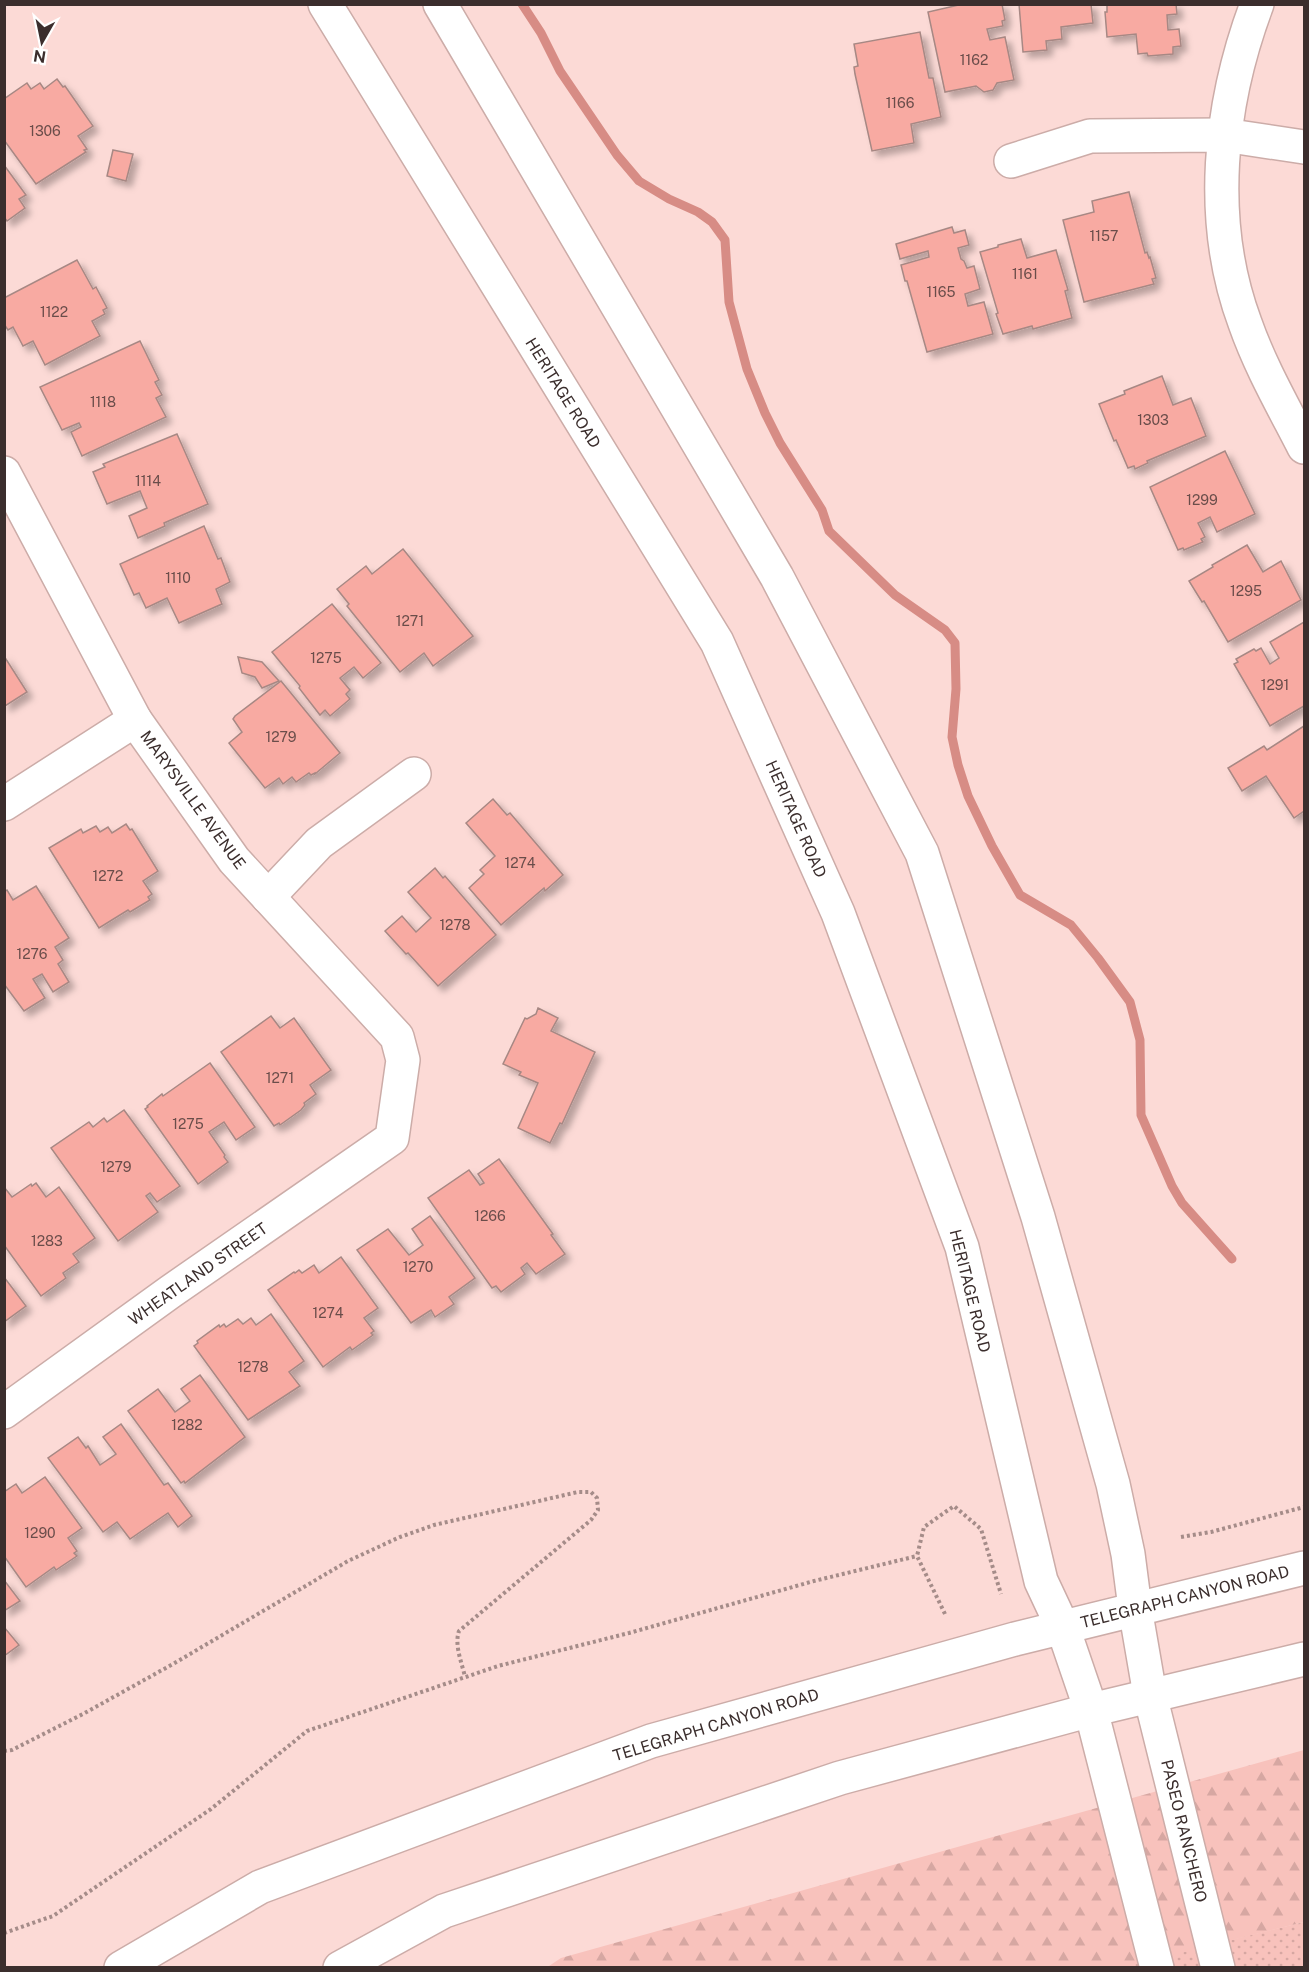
<svg xmlns="http://www.w3.org/2000/svg" width="1309" height="1972" font-family="'Public Sans',sans-serif">
  <defs>
    <pattern id="grass-dots" width="8" height="8" patternUnits="userSpaceOnUse" patternTransform="scale(1.5)"><rect width="8" height="8" fill="#f8c2bc"/><path d="M2 2h.1M6 6h.1" fill="none" stroke="#d6a7a2" stroke-width="1.8" stroke-linecap="round"/></pattern>
    <pattern id="forest-firs" width="22" height="20" patternUnits="userSpaceOnUse" patternTransform="scale(1.5)"><rect width="22" height="20" fill="#f8c2bc"/><path d="M5 1l3.5 6h-7zM16 11l3.5 6h-7z" fill="#d6a7a2"/></pattern>
    <filter id="shadow"><feDropShadow dx="5.5" dy="5.5" stdDeviation="3" flood-color="#0004"/></filter>
  </defs>
  <rect width="100%" height="100%" fill="#fcdad6"/>
  <polygon fill="url(#grass-dots)" points="1304,1922 1304,1967 1121,1967"/>
  <polygon fill="url(#forest-firs)" points="1304,1750 1304,1922 1121,1968 546,1968 561,1958"/>
  <g fill="none" stroke-linecap="round" stroke-linejoin="round">
    <polyline stroke="#d78c85" stroke-width="9" points="522,4 541,33 560,71 617,155 639,181 669,199 698,212 712,222 725,240 729,302 747,369 765,413 780,443 822,510 829,531 895,595 945,630 955,643 956,689 952,737 958,765 968,796 992,846 1020,895 1071,925 1098,958 1130,1002 1140,1040 1141,1115 1172,1186 1182,1203 1232,1259"/>
  </g>
  <g fill="#f8aaa2" stroke="#a78884" stroke-width="1.5" filter="url(#shadow)">
    <polygon points="963,4 1002,4 1005,20 1002,21 1003,26 987,29 990,40 1005,37 1014,80 997,83 993,90 984,92 976,86 945,92 928,12"/>
    <polygon points="1019,4 1091,4 1093,23 1061,27 1062,39 1046,41 1047,50 1023,52"/>
    <polygon points="1107,4 1176,4 1177,14 1167,15 1168,30 1179,29 1181,46 1173,47 1173,54 1148,56 1147,53 1138,54 1136,34 1107,37 1105,12 1107,12"/>
    <polygon points="920,32 929,78 933,78 941,117 911,124 914,143 872,151 855,74 854,67 858,66 854,44"/>
    <polygon points="57,79 63,87 65,86 93,126 78,136 87,149 84,150 86,152 36,184 4,140 4,99 27,83 31,89 40,83 44,89"/>
    <polygon points="113,150 133,154 126,181 107,176"/>
    <polygon points="4,165 26,195 19,199 25,208 7,221 4,217"/>
    <polygon points="1129,192 1145,253 1147,252 1149,258 1150,257 1156,278 1152,279 1154,284 1084,302 1063,220 1094,212 1092,201"/>
    <polygon points="952,227 954,233 965,230 969,245 958,248 961,259 964,261 967,268 974,266 980,289 965,294 968,306 984,302 993,334 927,352 907,281 905,281 901,265 929,257 928,251 900,259 896,244"/>
    <polygon points="1021,239 1027,258 1056,250 1068,290 1065,291 1072,318 1033,329 1032,326 1003,334 996,314 998,313 980,252 998,247 998,245"/>
    <polygon points="77,260 93,289 96,287 107,308 103,310 105,314 92,321 100,336 45,365 33,341 23,346 13,327 8,330 4,324 4,298"/>
    <polygon points="140,341 159,380 155,382 162,395 156,398 166,417 82,456 71,432 81,427 79,423 62,430 40,387"/>
    <polygon points="1162,376 1173,405 1191,398 1206,436 1147,461 1148,463 1135,469 1134,466 1128,468 1116,440 1114,441 1099,404 1125,394 1124,391"/>
    <polygon points="177,434 208,504 164,523 165,526 138,538 129,516 147,508 140,491 107,504 93,472 105,467 103,464"/>
    <polygon points="1225,451 1255,514 1217,532 1210,517 1198,523 1205,537 1201,539 1203,542 1184,550 1183,548 1178,550 1150,487"/>
    <polygon points="204,526 218,559 221,558 230,582 216,589 222,604 179,623 167,598 146,608 139,593 134,595 120,564"/>
    <polygon points="1247,545 1263,572 1281,561 1301,600 1228,642 1204,601 1202,602 1189,581 1213,567 1212,565"/>
    <polygon points="403,549 473,636 433,666 424,653 400,672 347,606 349,604 337,589 366,566 372,574"/>
    <polygon points="332,604 381,663 363,678 354,667 340,678 350,690 346,694 350,699 330,716 325,710 320,715 299,688 300,686 272,652"/>
    <polygon points="1304,622 1304,706 1270,726 1234,664 1238,662 1236,659 1254,649 1256,651 1261,648 1270,664 1279,658 1270,642"/>
    <polygon points="4,656 27,692 5,706 4,704"/>
    <polygon points="238,657 262,662 279,681 262,688 255,677 242,673"/>
    <polygon points="281,681 340,753 315,774 315,773 311,775 309,773 296,782 292,777 283,784 279,778 265,788 229,743 242,732 233,719 235,716"/>
    <polygon points="1304,726 1304,811 1294,818 1266,776 1242,791 1228,768 1264,746 1267,750"/>
    <polygon points="493,799 507,815 510,813 563,875 545,891 544,888 501,925 469,888 484,874 480,870 495,856 466,823"/>
    <polygon points="126,824 130,830 132,829 158,871 143,881 152,894 148,897 150,900 130,912 128,910 99,928 49,848 81,829 83,833 96,826 100,832 108,827 112,833"/>
    <polygon points="435,868 443,878 445,876 496,935 438,986 408,953 406,954 385,931 402,916 416,932 431,918 408,892"/>
    <polygon points="36,886 69,938 55,947 63,960 58,964 69,982 53,992 42,974 33,979 45,998 24,1011 4,984 4,892 7,890 13,900"/>
    <polygon points="538,1008 558,1018 551,1031 595,1052 562,1124 560,1123 550,1143 518,1128 538,1083 519,1075 521,1072 503,1064 525,1018 527,1019 536,1014"/>
    <polygon points="271,1016 280,1028 294,1018 331,1070 310,1085 316,1094 304,1103 305,1105 301,1110 280,1125 279,1123 274,1126 221,1052"/>
    <polygon points="210,1063 255,1127 236,1140 224,1122 209,1132 225,1155 224,1157 228,1162 198,1184 145,1109 148,1107 147,1106 162,1094 163,1096"/>
    <polygon points="124,1110 180,1186 157,1202 150,1193 146,1196 158,1212 118,1241 51,1148 89,1122 93,1127 104,1118 107,1122"/>
    <polygon points="499,1159 553,1234 551,1235 565,1254 536,1274 527,1263 521,1268 525,1274 501,1292 496,1286 492,1288 428,1198 469,1170 480,1185 484,1183 478,1174"/>
    <polygon points="36,1183 46,1197 59,1187 95,1238 73,1254 79,1262 63,1273 66,1278 41,1296 4,1245 4,1187 12,1197 31,1184 32,1186"/>
    <polygon points="430,1216 475,1278 449,1297 454,1304 435,1317 431,1310 411,1323 357,1250 388,1229 409,1255 423,1245 412,1229"/>
    <polygon points="341,1257 378,1308 364,1318 374,1331 371,1333 373,1335 352,1350 350,1347 323,1367 268,1290 294,1272 295,1273 299,1270 302,1273 314,1265 319,1273"/>
    <polygon points="4,1277 26,1306 4,1322"/>
    <polygon points="271,1314 304,1361 289,1372 300,1386 248,1420 194,1346 198,1343 197,1341 219,1325 220,1327 224,1324 226,1327 238,1319 243,1324 251,1318 256,1325"/>
    <polygon points="200,1375 245,1437 185,1483 184,1481 181,1483 128,1411 158,1389 175,1412 190,1401 181,1389"/>
    <polygon points="121,1424 164,1485 168,1483 192,1516 178,1527 168,1513 130,1539 117,1522 103,1532 48,1458 78,1437 86,1448 88,1446 100,1465 116,1454 103,1437"/>
    <polygon points="45,1477 82,1528 68,1538 77,1551 74,1553 77,1556 56,1570 54,1567 26,1587 4,1556 4,1492 16,1484 22,1493"/>
    <polygon points="4,1580 20,1601 4,1611"/>
    <polygon points="4,1627 19,1645 4,1656"/>
  </g>
  <g fill="none" stroke-linecap="round" stroke-linejoin="round">
    <g stroke="#ccaca8" stroke-width="36">
      <g id="minor">
        <path d="M1257,4c-38,101 -50,217 -12,319 15,43 38,83 59,124"/>
        <polyline points="1011,161 1090,136 1224,135 1304,147"/>
        <polyline points="4,473 135,720 234,860 397,1037 403,1060 392,1138 170,1292 4,1412"/>
        <polyline points="4,804 135,720"/>
        <polyline points="268,897 319,843 414,774"/>
      </g>
    </g>
    <g stroke="#ccaca8" stroke-width="36">
      <g id="major">
        <polyline points="325,4 717,642 838,913 962,1247 1041,1581 1063,1628 1091,1710 1157,1968"/>
        <polyline points="440,4 777,577 922,853 1038,1217 1113,1484 1128,1554 1135,1608 1150,1695 1218,1968"/>
        <polyline points="121,1968 260,1887 651,1741 1015,1639 1304,1568"/>
        <polyline points="340,1968 444,1911 840,1778 1091,1710 1304,1659"/>
      </g>
    </g>
    <g stroke="#a58c89" stroke-width="4" stroke-dasharray="3 3" stroke-linecap="butt">
      <polyline points="1181,1537 1211,1532 1304,1507"/>
      <polyline points="945,1614 917,1556 924,1527 954,1506 981,1529 1001,1594"/>
      <path d="M4,1751l8,-1 71,-36 90,-50 175,-103 52,-24 34,-12 144,-33h13l6,6 1,12 -7,10 -132,111c-5,14 3,32 6,46"/>
      <polyline points="4,1933 53,1916 211,1809 307,1731 498,1666 629,1633 814,1581 917,1556"/>
    </g>
    <use href="#minor" stroke="#fff" stroke-width="33"/>
    <use href="#major" stroke="#fff" stroke-width="33"/>
  </g>
  <g text-anchor="middle" dominant-baseline="central" stroke-width="4.5" stroke-linejoin="round" paint-order="stroke">
    <g font-size="14" fill="#6a4d4a">
      <text x="974" y="60">1162</text>
      <text x="900" y="103">1166</text>
      <text x="45" y="131">1306</text>
      <text x="1104" y="236">1157</text>
      <text x="1025" y="274">1161</text>
      <text x="941" y="292">1165</text>
      <text x="54" y="312">1122</text>
      <text x="103" y="402">1118</text>
      <text x="1153" y="420">1303</text>
      <text x="148" y="481">1114</text>
      <text x="1202" y="500">1299</text>
      <text x="178" y="578">1110</text>
      <text x="1246" y="591">1295</text>
      <text x="410" y="621">1271</text>
      <text x="326" y="658">1275</text>
      <text x="1275" y="685">1291</text>
      <text x="281" y="737">1279</text>
      <text x="520" y="863">1274</text>
      <text x="108" y="876">1272</text>
      <text x="455" y="925">1278</text>
      <text x="32" y="954">1276</text>
      <text x="280" y="1078">1271</text>
      <text x="188" y="1124">1275</text>
      <text x="116" y="1167">1279</text>
      <text x="490" y="1216">1266</text>
      <text x="47" y="1241">1283</text>
      <text x="418" y="1267">1270</text>
      <text x="328" y="1313">1274</text>
      <text x="253" y="1367">1278</text>
      <text x="187" y="1425">1282</text>
      <text x="40" y="1533">1290</text>
    </g>
    <g font-size="16" fill="#3b2e2d" stroke="#fff">
      <text transform="translate(563 393) rotate(58)">HERITAGE ROAD</text>
      <text transform="translate(193 800) rotate(54)">MARYSVILLE AVENUE</text>
      <text transform="translate(796 819) rotate(66)">HERITAGE ROAD</text>
      <text transform="translate(198 1274) rotate(-35)">WHEATLAND STREET</text>
      <text transform="translate(970 1291) rotate(76)">HERITAGE ROAD</text>
      <text transform="translate(1185 1597) rotate(-14)">TELEGRAPH CANYON ROAD</text>
      <text transform="translate(716 1725) rotate(-17)">TELEGRAPH CANYON ROAD</text>
      <text transform="translate(1184 1831) rotate(76)">PASEO RANCHERO</text>
    </g>
  </g>
  <rect width="1309" height="1972" fill="none" stroke="#3b2e2d" stroke-width="12"/>
  <g transform="translate(42 42) rotate(189)" stroke="#ffffff" stroke-width="4.5" paint-order="stroke">
  <path d="M0-4.5L10 22L0 15L-10 22Z" fill="#3b2e2d"/>
  <text y="-9" font-size="16" font-weight="bold" text-anchor="middle" fill="#3b2e2d">N</text>
  </g>
</svg>
